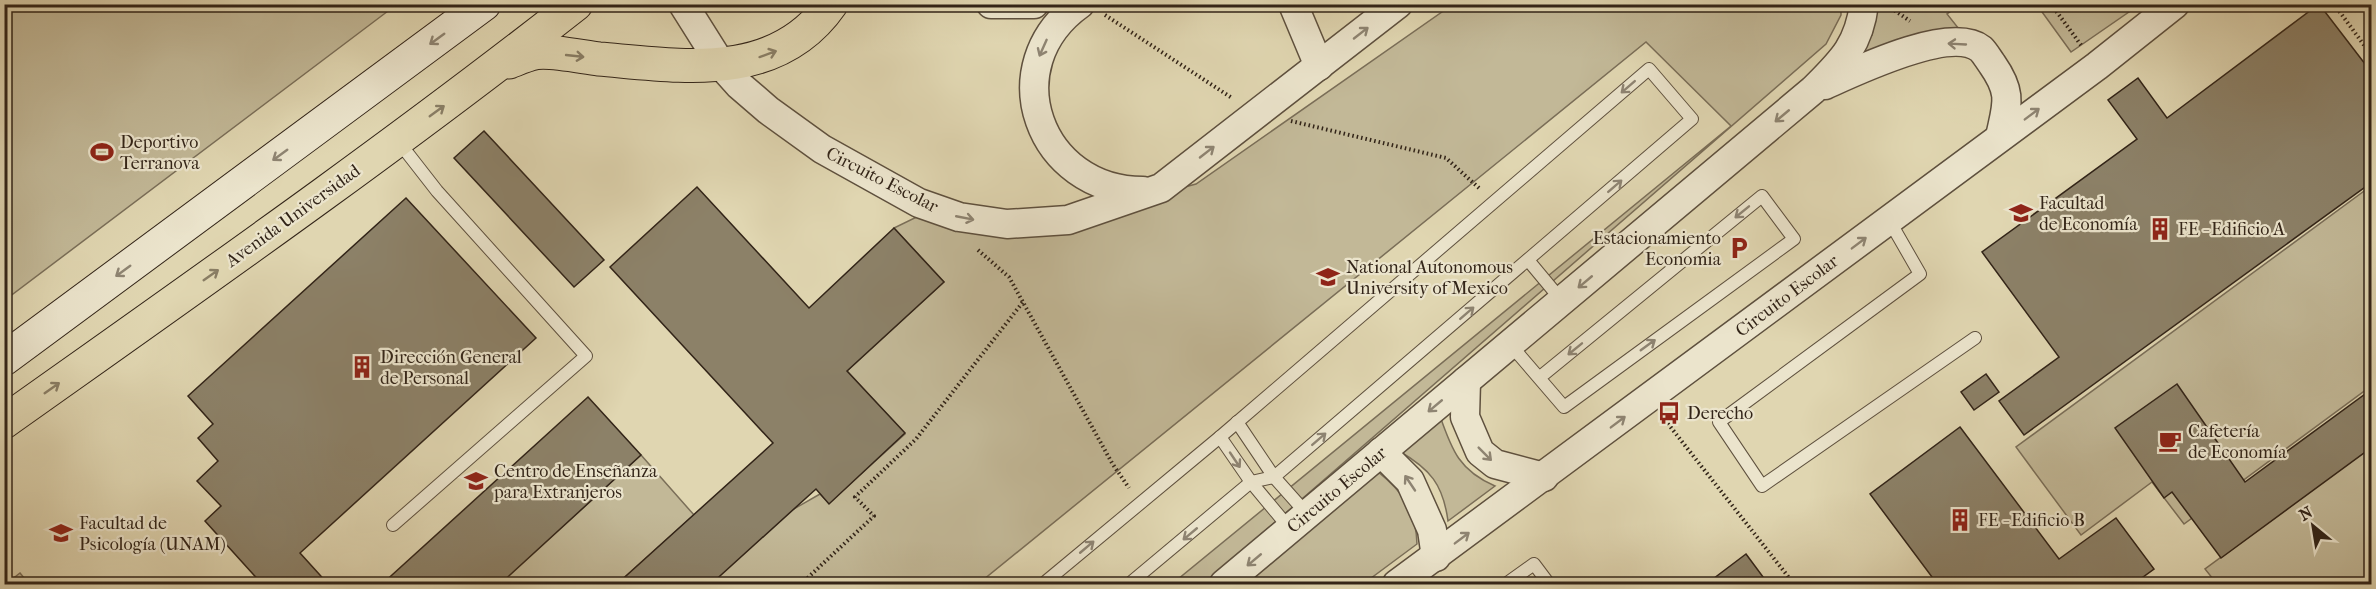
<svg xmlns="http://www.w3.org/2000/svg" width="2376" height="589" font-family="'IM FELL French Canon',serif">
  <rect width="100%" height="100%" fill="#e0d6b1"/>
  <filter id="stains"><feTurbulence type="fractalNoise" baseFrequency=".00333" numOctaves="4"/><feColorMatrix values="0 0 0 0 .2 0 0 0 0 .09 0 0 0 0 .02 0 0 0 .5 -.17"/></filter>
  <radialGradient id="worn" r=".72"><stop offset=".6" stop-color="#630" stop-opacity="0"/><stop offset="1" stop-color="#630" stop-opacity=".3"/></radialGradient>
  <g fill="#c2b897" stroke="#7a6e58" stroke-width="1.5">
    <polygon points="5,4 396,4 396,5 5,300"/>
    <polygon points="1452,5 1841,5 1841,15 1826,44 1204,584 1172,584 1731,126 1646,42 978,584 710,584 792,510 820,494 829,503 905,434 847,371 944,282 894,228 935,208 1001,224 1094,211 1196,184"/>
    <polygon points="1878,5 1960,5 1947,14 1959,29 1852,63 1872,35"/>
    <polygon points="2037,5 2139,5 2071,52"/>
    <polygon points="2371,186 2371,386 2184,524 2152,482 2081,535 2016,447"/>
    <path d="M1440,416c12,35 20,55 55,70l-47,35c-5,-37 -18,-52 -49,-70z"/>
    <polygon points="2371,447 2371,584 2217,584 2205,569"/>
    <polygon points="641,455 694,515 617,584 499,584"/>
    <path d="M1377,471c26,21 39,39 40,73l-54,40h-126z"/>
    <polygon points="20,573 29,584 6,584"/>
  </g>
  <g fill="#8c8168" stroke="#322418" stroke-width="1.5">
    <polygon points="2319,4 2372,73 2372,182 2024,435 1999,401 2059,357 1982,252 2137,139 2108,100 2138,78 2167,118"/>
    <polygon points="484,131 604,260 574,287 454,158"/>
    <polygon points="697,187 809,308 894,228 944,282 847,371 905,433 829,504 816,489 710,585 616,585 773,443 610,267"/>
    <polygon points="406,198 536,338 300,553 329,585 263,585 205,521 221,506 197,481 218,461 198,438 213,424 188,396"/>
    <polygon points="1986,374 1999,392 1974,410 1961,392"/>
    <polygon points="2177,384 2245,482 2372,389 2372,447 2221,558 2172,492 2164,498 2115,428"/>
    <polygon points="588,397 641,455 499,585 381,585"/>
    <polygon points="1960,427 2059,559 2116,518 2154,569 2132,585 1938,585 1870,494"/>
    <polygon points="1746,554 1769,585 1705,585"/>
  </g>
  <g fill="none" stroke-linecap="round" stroke-linejoin="round">
    <g stroke="#5e503e" stroke-width="14">
      <g id="service">
        <polyline points="1889,220 1920,274 1719,422 1762,486 1975,338"/>
        <polyline points="1528,260 1553,290"/>
        <polyline points="1509,343 1564,407 1794,239 1762,196 1539,378"/>
        <polyline points="1237,422 1274,477 1307,514"/>
        <polyline points="1220,437 1251,482 1290,529"/>
        <polyline points="393,525 586,356 437,191 398,141"/>
        <polyline points="1043,584 1220,437 1649,69 1692,119 1274,477 1251,482 1129,584"/>
        <polyline points="1506,584 1534,564 1549,584"/>
      </g>
    </g>
    <g stroke="#5e503e" stroke-width="31">
      <g id="tertiary">
        <polyline points="683,4 722,66 739,85 768,110 822,149 919,203 959,217 1007,224 1068,220 1161,188 1398,4"/>
        <polyline points="991,4 1034,4"/>
        <path d="M1080,4c-87,62 -41,187 63,187"/>
        <polyline points="1293,4 1319,66"/>
        <path d="M1825,85c31,-14 126,-60 156,-36 4,4 8,11 11,15 21,30 15,40 8,73"/>
        <polyline points="1466,381 1465,417 1480,452 1495,464 1544,477"/>
        <polyline points="1381,452 1410,481 1432,530 1436,557"/>
        <path d="M1224,584l589,-494c28,-28 46,-44 51,-86"/>
        <polyline points="1397,584 2097,66 2175,4"/>
      </g>
    </g>
    <g stroke="#322418" stroke-width="35">
      <polyline id="secondary" points="4,359 484,4"/>
    </g>
    <g stroke="#322418" stroke-width="35">
      <g id="primary">
        <path d="M509,62c8,-3 17,-7 26,-9 14,-3 47,4 64,6 82,7 177,24 232,-55"/>
        <path d="M4,422c193,-137 386,-272 572,-418"/>
      </g>
    </g>
    <g stroke="#322418" stroke-width="4" stroke-dasharray="1.5 3" stroke-linecap="butt">
      <polyline points="2051,4 2081,45"/>
      <polyline points="2334,4 2372,56"/>
      <polyline points="1891,8 1910,21"/>
      <polyline points="1105,15 1232,98"/>
      <polyline points="1291,121 1446,158 1480,189"/>
      <polyline points="978,250 1009,277 1112,463 1129,488"/>
      <polyline points="1665,420 1794,584"/>
      <polyline points="801,584 874,516 855,497 916,439 1023,302"/>
    </g>
    <use href="#service" stroke="#ebe4cc" stroke-width="12"/>
    <use href="#tertiary" stroke="#ebe4cc" stroke-width="28"/>
    <use href="#secondary" stroke="#ebe4cc" stroke-width="33"/>
    <use href="#primary" stroke="#e0d6b1" stroke-width="33"/>
  </g>
  <defs><path id="oneway-shaft" d="M-6 0H5M1.5-3L5.5 0L1.5 3" fill="none" stroke-width="1.6" stroke-linecap="round" stroke-linejoin="round" transform="scale(1.5)"/></defs>
  <g stroke="#8e8472">
    <use href="#oneway-shaft" transform="translate(1361 33) rotate(-38)"/>
    <use href="#oneway-shaft" transform="translate(437 39) rotate(144)"/>
    <use href="#oneway-shaft" transform="translate(1957 44) rotate(-177)"/>
    <use href="#oneway-shaft" transform="translate(1043 48) rotate(114)"/>
    <use href="#oneway-shaft" transform="translate(1628 87) rotate(139)"/>
    <use href="#oneway-shaft" transform="translate(2032 114) rotate(-37)"/>
    <use href="#oneway-shaft" transform="translate(1782 116) rotate(140)"/>
    <use href="#oneway-shaft" transform="translate(1207 152) rotate(-38)"/>
    <use href="#oneway-shaft" transform="translate(280 155) rotate(144)"/>
    <use href="#oneway-shaft" transform="translate(1615 186) rotate(-41)"/>
    <use href="#oneway-shaft" transform="translate(1742 212) rotate(141)"/>
    <use href="#oneway-shaft" transform="translate(965 218) rotate(11)"/>
    <use href="#oneway-shaft" transform="translate(1859 243) rotate(-37)"/>
    <use href="#oneway-shaft" transform="translate(123 271) rotate(144)"/>
    <use href="#oneway-shaft" transform="translate(1585 282) rotate(140)"/>
    <use href="#oneway-shaft" transform="translate(1467 313) rotate(-41)"/>
    <use href="#oneway-shaft" transform="translate(1648 345) rotate(-36)"/>
    <use href="#oneway-shaft" transform="translate(1575 349) rotate(141)"/>
    <use href="#oneway-shaft" transform="translate(1435 406) rotate(140)"/>
    <use href="#oneway-shaft" transform="translate(1618 422) rotate(-37)"/>
    <use href="#oneway-shaft" transform="translate(1319 439) rotate(-41)"/>
    <use href="#oneway-shaft" transform="translate(1485 454) rotate(45)"/>
    <use href="#oneway-shaft" transform="translate(1235 460) rotate(56)"/>
    <use href="#oneway-shaft" transform="translate(1410 483) rotate(-124)"/>
    <use href="#oneway-shaft" transform="translate(1190 534) rotate(140)"/>
    <use href="#oneway-shaft" transform="translate(1462 538) rotate(-37)"/>
    <use href="#oneway-shaft" transform="translate(1087 547) rotate(-40)"/>
    <use href="#oneway-shaft" transform="translate(1254 560) rotate(140)"/>
  </g>
  <g stroke="#897d64">
    <use href="#oneway-shaft" transform="translate(768 54) rotate(-20)"/>
    <use href="#oneway-shaft" transform="translate(575 56) rotate(6)"/>
    <use href="#oneway-shaft" transform="translate(437 111) rotate(-36)"/>
    <use href="#oneway-shaft" transform="translate(211 275) rotate(-35)"/>
    <use href="#oneway-shaft" transform="translate(52 388) rotate(-35)"/>
  </g>
  <defs>
    <g id="stadium-bare" transform="scale(1.8)"><path d="M0-5a6.5 5 0 1 0 0 10a6.5 5 0 1 0 0-10ZM-3.5-1.8h7v3.6h-7Z" fill="#8f2418" stroke="#ebe4cc" stroke-width="2.5" paint-order="stroke"/></g>
    <g id="university-bare" transform="scale(1.8)"><path d="M0-5L7-2L0 1L-7-2ZM-4 1L0 2.5L4 1V4Q0 6-4 4Z" fill="#8f2418" stroke="#ebe4cc" stroke-width="2.5" paint-order="stroke"/></g>
    <g id="building-bare" transform="scale(1.8)"><path d="M-4-6H4V6H1V3H-1V6H-4ZM-2.5-4.3h1.7v1.8h-1.7ZM.8-4.3h1.7v1.8H.8ZM-2.5-1h1.7V.8h-1.7ZM.8-1h1.7V.8H.8Z" fill="#8f2418" stroke="#ebe4cc" stroke-width="2.5" paint-order="stroke"/></g>
    <g id="parking-bare" transform="scale(1.8)"><path d="M-3.5-5.5H1a3.5 3.5 0 0 1 0 7H-1V5.5H-3.5ZM-1-3.4V-.6H.8a1.4 1.4 0 0 0 0-2.8Z" fill="#8f2418" stroke="#ebe4cc" stroke-width="2.5" paint-order="stroke"/></g>
    <g id="bus-bare" transform="scale(1.8)"><path d="M-5-6H5V4H4V6H2V4H-2V6H-4V4H-5ZM-3.5-4V0h7V-4ZM-3.5 1.2v1.5H-2V1.2ZM2 1.2v1.5H3.5V1.2Z" fill="#8f2418" stroke="#ebe4cc" stroke-width="2.5" paint-order="stroke"/></g>
    <g id="cafe-bare" transform="scale(1.8)"><path d="M-5.5-4.5H6V0H3Q3 3.5 0 3.5H-2.5Q-5.5 3.5-5.5 0ZM3-3.2v2h1.7v-2ZM-6 4.5H4V6H-6Z" fill="#8f2418" stroke="#ebe4cc" stroke-width="2.5" paint-order="stroke"/></g>
  </defs>
  <g fill-rule="evenodd">
    <use href="#stadium-bare" x="102" y="152"/>
    <use href="#university-bare" x="2021" y="213"/>
    <use href="#building-bare" x="2160" y="229"/>
    <use href="#parking-bare" x="1739" y="248"/>
    <use href="#university-bare" x="1328" y="277"/>
    <use href="#building-bare" x="362" y="367"/>
    <use href="#bus-bare" x="1669" y="413"/>
    <use href="#cafe-bare" x="2170" y="441"/>
    <use href="#university-bare" x="476" y="481"/>
    <use href="#building-bare" x="1960" y="520"/>
    <use href="#university-bare" x="61" y="533"/>
  </g>
  <g text-anchor="middle" dominant-baseline="central" stroke-width="4.5" stroke-linejoin="round" paint-order="stroke">
    <g font-size="18" fill="#322418" stroke="#ebe4cc" text-anchor="start">
      <text x="120" y="142">Deportivo<tspan x="120" dy="21">Terranova</tspan></text>
      <text x="2039" y="203">Facultad<tspan x="2039" dy="21">de Economía</tspan></text>
      <text x="2178" y="229">FE - Edificio A</text>
      <text x="1721" y="238" text-anchor="end">Estacionamiento<tspan x="1721" dy="21">Economia</tspan></text>
      <text x="1346" y="267">National Autonomous<tspan x="1346" dy="21">University of Mexico</tspan></text>
      <text x="380" y="357">Dirección General<tspan x="380" dy="21">de Personal</tspan></text>
      <text x="1687" y="413">Derecho</text>
      <text x="2188" y="431">Cafetería<tspan x="2188" dy="21">de Economía</tspan></text>
      <text x="494" y="471">Centro de Enseñanza<tspan x="494" dy="21">para Extranjeros</tspan></text>
      <text x="1978" y="520">FE - Edificio B</text>
      <text x="79" y="523">Facultad de<tspan x="79" dy="21">Psicología (UNAM)</tspan></text>
    </g>
    <g font-size="18" fill="#322418" stroke="#ebe4cc">
      <text transform="translate(882 180) rotate(27)">Circuito Escolar</text>
      <text transform="translate(293 216) rotate(-36)">Avenida Universidad</text>
      <text transform="translate(1787 296) rotate(-37)">Circuito Escolar</text>
      <text transform="translate(1337 490) rotate(-40)">Circuito Escolar</text>
    </g>
  </g>
  <rect width="2376" height="589" fill="none" stroke="#e0d6b1" stroke-width="24"/>
  <rect x="6" y="6" width="2364" height="577" fill="none" stroke="#322418" stroke-width="3"/>
  <rect x="12" y="12" width="2352" height="565" fill="none" stroke="#322418" stroke-width="1.5"/>
  <g transform="translate(2313 526) rotate(330)" stroke="#ebe4cc" stroke-width="4.5" paint-order="stroke">
  <path d="M0-4.5L10 22L0 15L-10 22Z" fill="#322418"/>
  <text y="-9" font-size="16" font-weight="bold" text-anchor="middle" fill="#322418">N</text>
  </g>
  <rect width="100%" height="100%" filter="url(#stains)"/>
  <rect width="100%" height="100%" fill="url(#worn)"/>
</svg>
